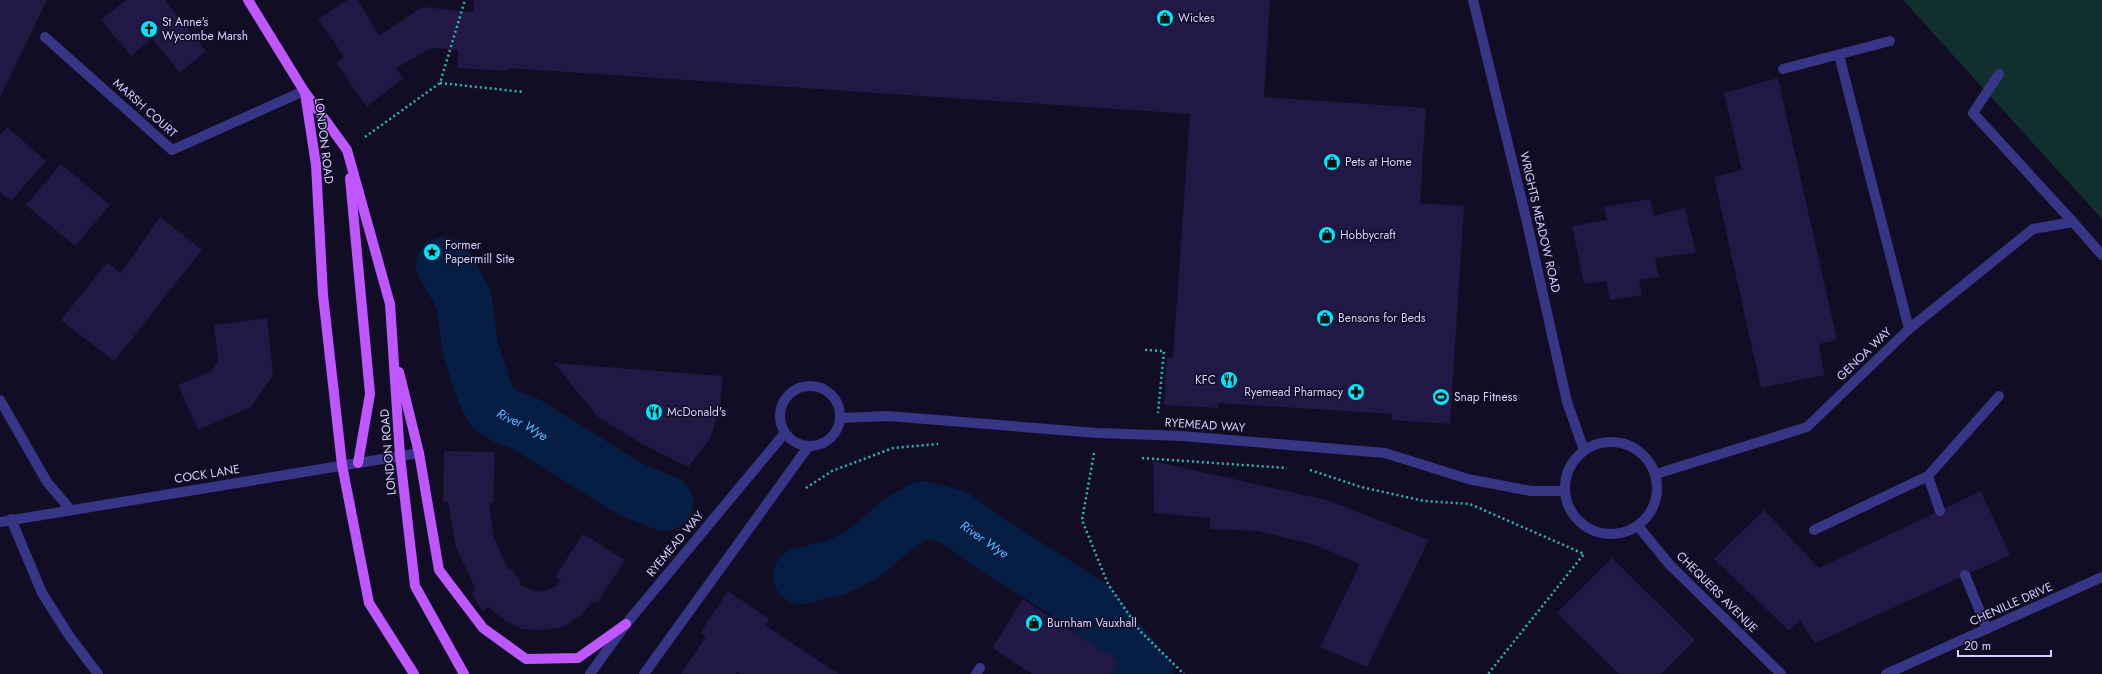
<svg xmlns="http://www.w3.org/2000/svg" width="2102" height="674" font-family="Jost,sans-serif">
  <rect width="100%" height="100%" fill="#110d24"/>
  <polygon fill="#102f2d" points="1903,0 2102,0 2102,219"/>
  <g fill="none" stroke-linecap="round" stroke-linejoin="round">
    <g stroke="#071e44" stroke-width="56">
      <path id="s1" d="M444,265l20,34 6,48 15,46 8,15 14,9 19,7 104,65 35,14"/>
      <path id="s2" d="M801,576l36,-9 25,-12 39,-33 23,-13 29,8 40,28 96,61 56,68"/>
    </g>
  </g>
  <g fill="#211846">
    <polygon points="0,0 47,0 0,97"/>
    <polygon points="126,0 165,0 206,51 180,73 152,38 131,56 101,20"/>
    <polygon points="347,0 358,0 379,36 422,7 473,12 474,0 1270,0 1264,97 1426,108 1420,203 1464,206 1450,424 1392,420 1392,414 1218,403 1218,408 1164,405 1167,358 1173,358 1190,114 508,68 508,71 457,68 458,50 431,48 396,68 403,78 367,107 336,63 344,57 318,19"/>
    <polygon points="1778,78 1837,340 1819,344 1824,375 1761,388 1714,177 1742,170 1724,93"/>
    <polygon points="7,127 46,161 11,201 0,192 0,135"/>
    <polygon points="61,164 110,205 75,246 26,205"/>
    <polygon points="1650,199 1654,216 1685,208 1696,253 1655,258 1659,277 1639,280 1642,295 1610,300 1606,281 1584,284 1572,226 1607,220 1604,207"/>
    <polygon points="160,217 202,250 114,361 61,320 107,263 121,273"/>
    <polygon points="267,318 273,375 251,407 198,430 178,385 212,371 218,360 214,325"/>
    <polygon points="554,363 723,376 720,407 710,439 688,467 644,445 598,417"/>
    <polygon points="444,451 495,452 493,503 489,503 494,538 508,570 510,568 521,582 520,584 526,588 541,592 555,587 561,581 555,577 583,534 625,560 597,603 594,601 580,616 563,627 543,630 522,629 504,620 488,607 482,611 471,593 476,590 456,547 448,502 443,502"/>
    <polygon points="1153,461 1327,500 1429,540 1367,667 1320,647 1360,564 1315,545 1258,531 1210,529 1210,518 1154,513"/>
    <polygon points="1981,491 2010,555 1815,643 1800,620 1789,631 1714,559 1764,510 1819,568"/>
    <polygon points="1612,558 1695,640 1661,674 1619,674 1557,613"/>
    <polygon points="728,591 769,619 765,625 839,674 740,674 737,672 736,674 681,674 706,637 700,633"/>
    <polygon points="1023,599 1118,661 1110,674 1032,674 992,648"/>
  </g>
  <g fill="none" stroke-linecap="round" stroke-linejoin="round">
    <g stroke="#28bcb1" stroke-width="2.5" stroke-dasharray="2 3" stroke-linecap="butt">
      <polyline points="440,83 524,92"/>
      <polyline points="365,137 440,83 465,0"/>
      <polyline points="1145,350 1164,351 1158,413"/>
      <polyline points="1094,453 1082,520 1108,584 1140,631 1184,674"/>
      <polyline points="1142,458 1287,468"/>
      <polyline points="1310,470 1361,487 1424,501 1470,504 1584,554 1488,674"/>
      <polyline points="806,488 832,471 893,448 938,444"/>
    </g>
    <g stroke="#373586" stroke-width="10">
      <polyline points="1839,55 1909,329"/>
      <polyline points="1783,69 1890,41"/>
      <polyline points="1999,74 1973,113 2073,222"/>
      <polyline points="0,400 47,482 70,509"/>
      <polyline points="1928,476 1940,511"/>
      <polyline points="11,519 42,593 70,637 98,674"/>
      <polyline points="1814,530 1928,476 1999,396"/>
      <polyline points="1965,575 1987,629"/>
      <polyline points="976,674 980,668"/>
    </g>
    <g stroke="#373586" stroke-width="10">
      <polyline points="1473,0 1526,218 1567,402 1584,450"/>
      <polyline points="45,37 172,150 304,91"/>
      <circle cx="810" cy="416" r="30"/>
      <polyline points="841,418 888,416 1097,433 1182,436 1385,453 1468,479 1531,491 1563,491"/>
      <circle cx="1611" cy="488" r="46"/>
      <polyline points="1656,474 1807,427 1909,329 2033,229 2073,222 2102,255"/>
      <polyline points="0,522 419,453"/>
      <polyline points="1638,526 1669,564 1781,674"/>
      <polyline points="590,674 626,624 784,434"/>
      <polyline points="644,674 808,447"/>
      <polyline points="1886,674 2102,577"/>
    </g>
    <g stroke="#be57ff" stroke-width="10">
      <polyline points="248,0 304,91 347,150 390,304 400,456 415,586 464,674"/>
      <polyline points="305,93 316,165 323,295 342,465 369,603 414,674"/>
      <polyline points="350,178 370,394 358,463"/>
      <polyline points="399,372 419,453 439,570 483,628 526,659 578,658 626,624"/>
    </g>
  </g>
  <defs>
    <g id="shop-disc" transform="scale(0.9)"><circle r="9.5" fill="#00e6fb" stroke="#110d24"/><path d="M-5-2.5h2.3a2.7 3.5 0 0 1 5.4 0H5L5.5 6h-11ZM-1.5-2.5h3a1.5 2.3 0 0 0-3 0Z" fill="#111"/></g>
    <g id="church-disc" transform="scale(0.9)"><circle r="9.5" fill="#00e6fb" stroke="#110d24"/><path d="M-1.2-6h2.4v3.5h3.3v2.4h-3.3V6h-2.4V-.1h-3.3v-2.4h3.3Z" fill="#111"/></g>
    <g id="sight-disc" transform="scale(0.9)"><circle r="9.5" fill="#00e6fb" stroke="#110d24"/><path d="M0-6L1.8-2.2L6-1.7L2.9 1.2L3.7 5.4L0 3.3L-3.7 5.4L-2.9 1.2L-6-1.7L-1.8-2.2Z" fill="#111"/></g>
    <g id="restaurant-disc" transform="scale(0.9)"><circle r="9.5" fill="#00e6fb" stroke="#110d24"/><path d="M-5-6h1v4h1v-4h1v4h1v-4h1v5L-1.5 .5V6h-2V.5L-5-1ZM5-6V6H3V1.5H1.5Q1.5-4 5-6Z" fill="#111"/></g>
    <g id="pharmacy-disc" transform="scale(0.9)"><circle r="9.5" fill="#00e6fb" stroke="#110d24"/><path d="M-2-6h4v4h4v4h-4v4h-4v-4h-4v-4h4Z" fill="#111"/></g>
    <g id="stadium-disc" transform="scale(0.9)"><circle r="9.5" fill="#00e6fb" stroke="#110d24"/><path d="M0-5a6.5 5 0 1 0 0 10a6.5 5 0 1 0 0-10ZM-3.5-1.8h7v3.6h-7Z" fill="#111"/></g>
  </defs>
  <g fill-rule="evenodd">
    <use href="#shop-disc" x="1165" y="18"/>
    <use href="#church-disc" x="149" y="29"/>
    <use href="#shop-disc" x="1332" y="162"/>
    <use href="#shop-disc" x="1327" y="235"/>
    <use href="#sight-disc" x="432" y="252"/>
    <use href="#shop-disc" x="1325" y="318"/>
    <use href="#restaurant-disc" x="1229" y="380"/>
    <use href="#pharmacy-disc" x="1356" y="392"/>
    <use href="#stadium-disc" x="1441" y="397"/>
    <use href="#restaurant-disc" x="654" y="412"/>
    <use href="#shop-disc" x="1034" y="623"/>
  </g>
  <g text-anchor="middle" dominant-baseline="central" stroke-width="3" stroke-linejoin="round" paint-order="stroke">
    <g font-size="12" fill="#d5d0ff" stroke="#110d24" text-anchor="start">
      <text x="1178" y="18">Wickes</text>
      <text x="162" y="22">St Anne's<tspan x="162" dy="14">Wycombe Marsh</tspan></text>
      <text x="1345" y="162">Pets at Home</text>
      <text x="1340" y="235">Hobbycraft</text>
      <text x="445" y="245">Former<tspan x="445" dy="14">Papermill Site</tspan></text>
      <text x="1338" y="318">Bensons for Beds</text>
      <text x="1216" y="380" text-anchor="end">KFC</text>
      <text x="1343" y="392" text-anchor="end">Ryemead Pharmacy</text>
      <text x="1454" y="397">Snap Fitness</text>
      <text x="667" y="412">McDonald's</text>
      <text x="1047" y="623">Burnham Vauxhall</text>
    </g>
    <g font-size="12" fill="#d5d0ff" stroke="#110d24">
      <text transform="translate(145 108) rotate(42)">MARSH COURT</text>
      <text transform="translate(324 141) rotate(83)">LONDON ROAD</text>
      <text transform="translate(1540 222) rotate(77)">WRIGHTS MEADOW ROAD</text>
      <text transform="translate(1864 354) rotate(-44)">GENOA WAY</text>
      <text transform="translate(1205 425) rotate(4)">RYEMEAD WAY</text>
      <text transform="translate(388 452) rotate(-95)">LONDON ROAD</text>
      <text transform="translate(207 474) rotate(-9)">COCK LANE</text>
      <text transform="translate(675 544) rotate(-50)">RYEMEAD WAY</text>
      <text transform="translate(1717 592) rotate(45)">CHEQUERS AVENUE</text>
      <text transform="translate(2011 604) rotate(-24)">CHENILLE DRIVE</text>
    </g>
    <g font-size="13" font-style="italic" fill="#5eb7ff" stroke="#110d24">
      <text stroke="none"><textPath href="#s1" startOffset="187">River Wye</textPath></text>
      <text stroke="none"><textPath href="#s2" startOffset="211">River Wye</textPath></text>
    </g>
  </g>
  <path d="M1958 650v6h93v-6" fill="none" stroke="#d5d0ff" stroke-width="2"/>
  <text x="1964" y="650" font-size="12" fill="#d5d0ff" stroke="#110d24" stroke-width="3" paint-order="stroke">20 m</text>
</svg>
